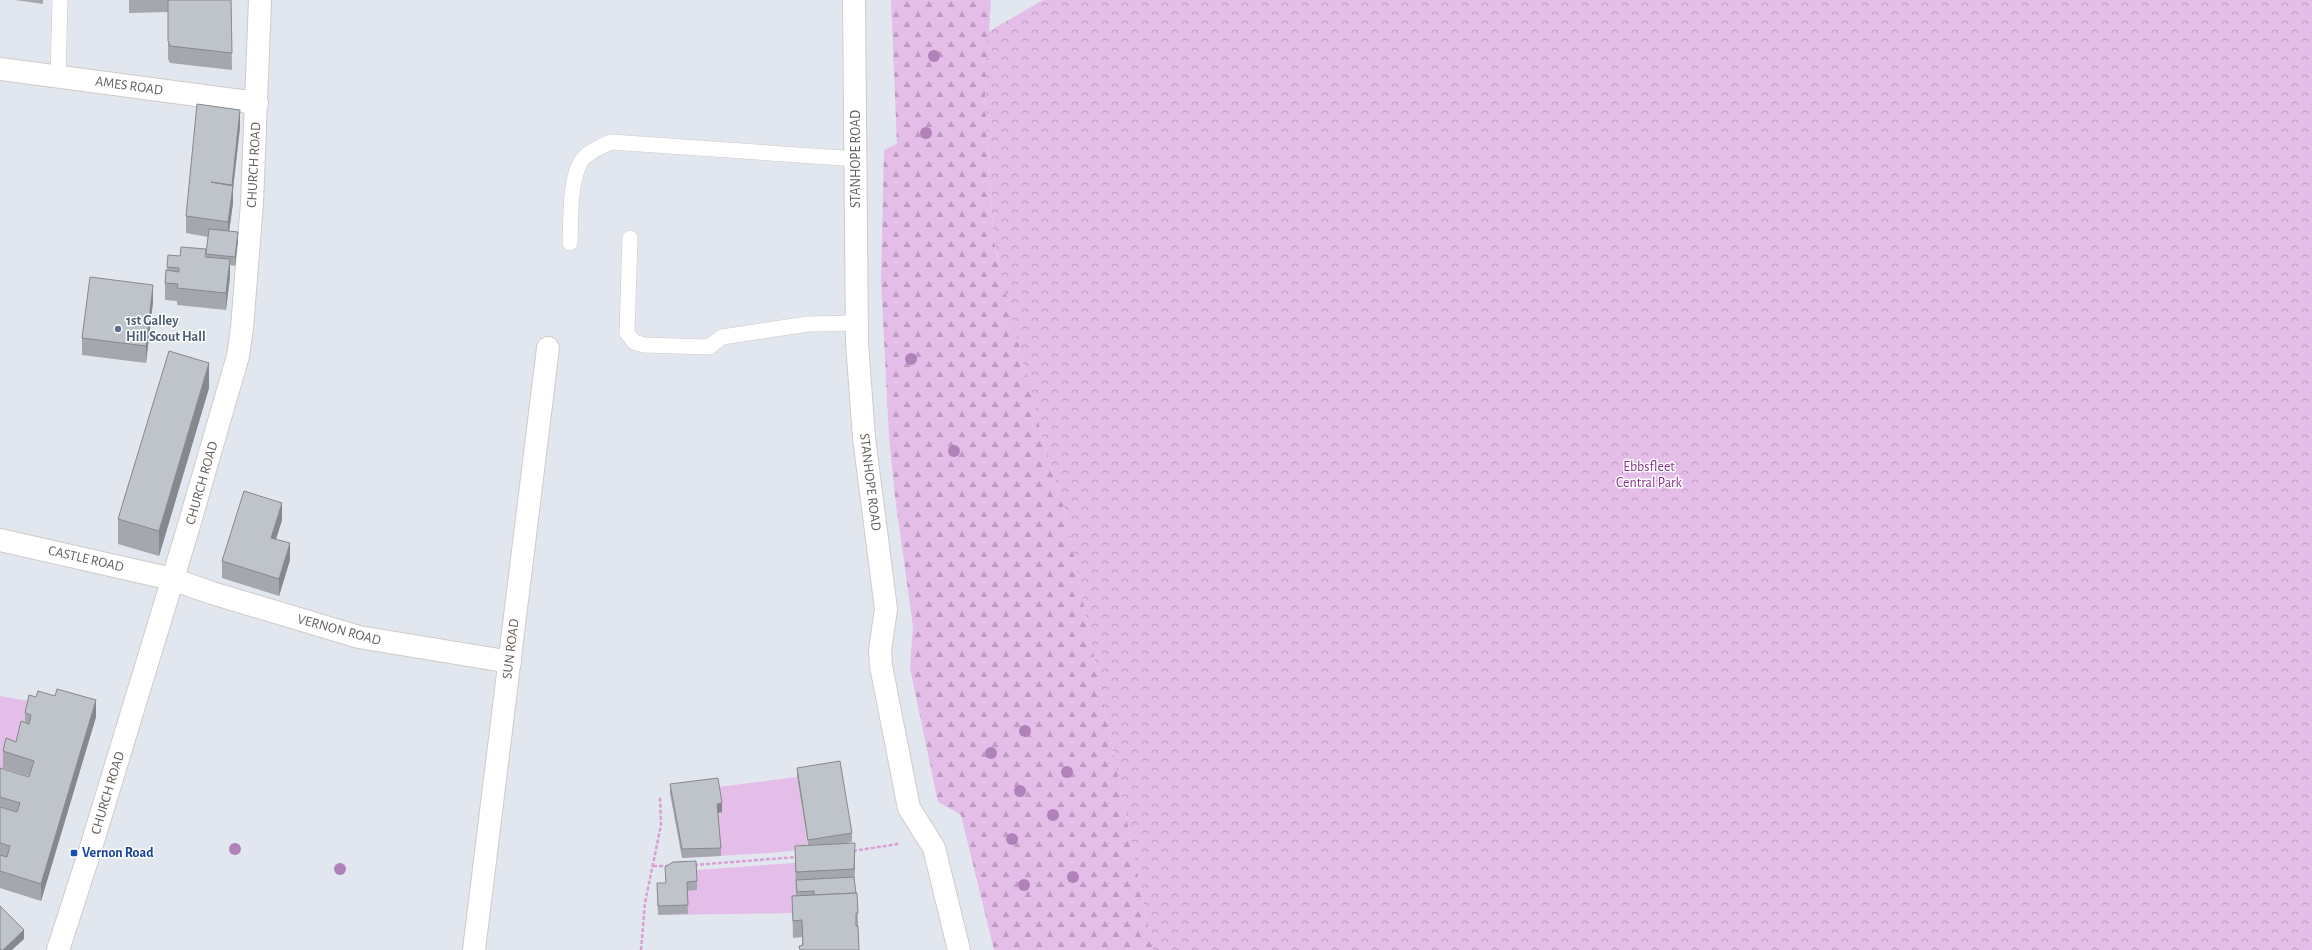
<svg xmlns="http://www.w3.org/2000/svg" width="2312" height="950" font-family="'Alegreya Sans',sans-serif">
  <defs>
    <pattern id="forest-firs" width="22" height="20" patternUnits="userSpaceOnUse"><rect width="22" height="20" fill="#e4bde8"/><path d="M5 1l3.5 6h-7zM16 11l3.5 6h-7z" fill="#bc9dbf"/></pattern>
    <pattern id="park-crowns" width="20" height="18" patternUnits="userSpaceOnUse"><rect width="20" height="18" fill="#e4bde8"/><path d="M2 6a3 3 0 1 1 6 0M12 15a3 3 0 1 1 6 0" fill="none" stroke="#bc9dbf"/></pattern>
  </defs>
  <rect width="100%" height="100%" fill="#e2e6ef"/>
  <g fill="#e4bde8">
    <polygon points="0,696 57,706 34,778 0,785"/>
    <polygon points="797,777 808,849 769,853 682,858 670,793"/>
    <polygon points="795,863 797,901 792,913 658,915 657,892 666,892 665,876 696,870"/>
  </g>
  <polygon fill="url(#forest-firs)" points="891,0 991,0 985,90 993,233 997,256 1045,447 1065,511 1153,950 994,950 961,815 938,802 910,668 913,626 895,497 889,436 881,281 884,150 897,144"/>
  <polygon fill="url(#park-crowns)" points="1043,0 2312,0 2312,950 1153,950 1065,511 1045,447 1002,279 993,233 985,90 988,32"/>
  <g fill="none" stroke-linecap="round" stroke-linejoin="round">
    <g stroke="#cfcbc6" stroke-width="16">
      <g id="service">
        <polyline points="58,76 60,0"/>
        <polyline points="630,238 627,333 634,342 644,345 709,347 722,337 808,324 857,323"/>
        <path d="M570,243c1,-22 -1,-64 12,-83 6,-8 20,-14 29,-18l246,17"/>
      </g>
    </g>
    <g stroke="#cfcbc6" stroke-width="24">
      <g id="minor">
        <polyline points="0,69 257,103"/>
        <polyline points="0,540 172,579 212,593 359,637 510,662"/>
        <polyline points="58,950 89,854 187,532 238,356 242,328 252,203 260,0"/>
        <polyline points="474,950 548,348"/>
      </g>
    </g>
    <g stroke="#d0cbc6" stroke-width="24">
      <polyline id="secondary" points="854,0 857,343 864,438 886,609 880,650 881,666 909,808 934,848 959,950"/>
    </g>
    <g stroke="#db9fd2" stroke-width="2.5" stroke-dasharray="4 2" stroke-linecap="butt">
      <polyline points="853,851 898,844"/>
      <polyline points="694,865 797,857"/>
      <polyline points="653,866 669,866"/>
      <polyline points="641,950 645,903 661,825 660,797"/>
    </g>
    <use href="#service" stroke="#fff" stroke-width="15"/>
    <use href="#minor" stroke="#fff" stroke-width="22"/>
    <use href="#secondary" stroke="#fff" stroke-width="22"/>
  </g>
  <g fill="#b182ba">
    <circle cx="934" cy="56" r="6"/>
    <circle cx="926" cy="133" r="6"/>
    <circle cx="911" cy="359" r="6"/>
    <circle cx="954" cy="451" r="6"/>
    <circle cx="1025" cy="731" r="6"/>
    <circle cx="991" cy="753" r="6"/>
    <circle cx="1067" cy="772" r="6"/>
    <circle cx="1020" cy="791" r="6"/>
    <circle cx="1053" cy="815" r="6"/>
    <circle cx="1012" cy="839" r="6"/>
    <circle cx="235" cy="849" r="6"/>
    <circle cx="340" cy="869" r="6"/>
    <circle cx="1073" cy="877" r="6"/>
    <circle cx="1024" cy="885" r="6"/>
  </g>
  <g fill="#a4a8ae">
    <polygon points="15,0 43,0 43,4"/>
    <polygon points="129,0 231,0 232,70 170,63 168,59 168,12 129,13"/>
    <polygon points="240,127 233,189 233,203 229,231 238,241 235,266 230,265 230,276 226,310 177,305 177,301 165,300 165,283 167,267 180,256 206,257 208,237 186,233 186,216"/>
    <polygon points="153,302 146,363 82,355 82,338"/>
    <polygon points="209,388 159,556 118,544 118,519"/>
    <polygon points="282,520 276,539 290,560 279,596 222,578 222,561"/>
    <polygon points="25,713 96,717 41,901 0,888 0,768 29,777 29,776 3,768 3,751 16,742 25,722"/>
    <polygon points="797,768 852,833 852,842 839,844 855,860 854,879 856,893 857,893 859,950 802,945 802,937 793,938 792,896 796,895 795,863 795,846 808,845 797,777"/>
    <polygon points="670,784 722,812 718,813 721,848 721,856 682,858 670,793"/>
    <polygon points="665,867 697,881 697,890 687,891 688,914 658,915 657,883 666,883"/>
  </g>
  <g fill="#86888d">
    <polygon points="240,110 240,127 233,189 233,203 228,240 228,222 232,195 232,185"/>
    <polygon points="238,232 238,241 235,266 235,257"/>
    <polygon points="230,259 230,276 226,310 226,293"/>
    <polygon points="153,285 153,302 146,363 146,346"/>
    <polygon points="209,363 209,388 159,556 159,531"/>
    <polygon points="282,503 282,520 271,555 271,538"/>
    <polygon points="290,543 290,560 279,596 279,579"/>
    <polygon points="96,700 96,717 41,901 41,884"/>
    <polygon points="722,803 722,812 717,813 717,804"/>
    <polygon points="855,843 855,860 854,886 854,869"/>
    <polygon points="24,930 24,939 12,950 3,950"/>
  </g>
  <g fill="#bfc3ca" stroke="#86888d">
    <polygon points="168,0 231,0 232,53 170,46 168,41"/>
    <polygon points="197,104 240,110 232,185 211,182 233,186 228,222 186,216"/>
    <polygon points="209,229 238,232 235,257 206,254"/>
    <polygon points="181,247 206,249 205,257 230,259 226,293 177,288 178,284 165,283 166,270 179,272 179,268 167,267 168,255 180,256"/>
    <polygon points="90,277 153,285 146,346 82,338"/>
    <polygon points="169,351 209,363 159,531 118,519"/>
    <polygon points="244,491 282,503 271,538 290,543 279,579 222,561"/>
    <polygon points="57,689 96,700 41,884 0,871 0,855 7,857 10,846 0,843 0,807 17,812 20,803 0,797 0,768 29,777 34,761 3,751 6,738 16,742 21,721 29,724 31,715 25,713 29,695 36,697 38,691 55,696"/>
    <polygon points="840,761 852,833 808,840 797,768"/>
    <polygon points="718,778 722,803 717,804 721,848 682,849 670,784"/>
    <polygon points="855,843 854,869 796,872 795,846"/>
    <polygon points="696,861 697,881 687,882 688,905 658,906 657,883 666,883 665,867 673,862"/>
    <polygon points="854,877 856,893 814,895 814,891 797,892 796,880"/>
    <polygon points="857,893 858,913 856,913 856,926 858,926 859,950 800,950 799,946 803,945 802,920 793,921 792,896"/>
    <polygon points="0,906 24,930 3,950 0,950"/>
  </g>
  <circle fill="#5c6f8a" stroke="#fff" stroke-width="1.5" cx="118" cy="329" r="4"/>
  <rect fill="#1a4fb4" stroke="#fff" stroke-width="1.5" x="70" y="849" width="8" height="8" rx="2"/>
  <g text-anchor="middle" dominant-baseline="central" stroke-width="3" stroke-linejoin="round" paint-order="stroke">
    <g font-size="14" fill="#655f5b" stroke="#fff">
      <text transform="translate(129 86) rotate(8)">AMES ROAD</text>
      <text transform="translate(856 159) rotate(-90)">STANHOPE ROAD</text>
      <text transform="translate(254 165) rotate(-87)">CHURCH ROAD</text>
      <text transform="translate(870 482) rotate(83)">STANHOPE ROAD</text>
      <text transform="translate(202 483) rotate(-74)">CHURCH ROAD</text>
      <text transform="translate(86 559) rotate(13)">CASTLE ROAD</text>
      <text transform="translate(339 630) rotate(15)">VERNON ROAD</text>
      <text transform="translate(511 649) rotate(-83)">SUN ROAD</text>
      <text transform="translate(108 793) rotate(-73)">CHURCH ROAD</text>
    </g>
    <g font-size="14" font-weight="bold" fill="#4e5e75" stroke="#fff" text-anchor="start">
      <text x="126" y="321">1st Galley<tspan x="126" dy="16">Hill Scout Hall</tspan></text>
    </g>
    <g font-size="14" fill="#89308e" stroke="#fff">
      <text x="1649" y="467">Ebbsfleet<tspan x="1649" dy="16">Central Park</tspan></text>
    </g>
    <g font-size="14" font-weight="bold" fill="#164399" stroke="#fff" text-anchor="start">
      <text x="82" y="853">Vernon Road</text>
    </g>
  </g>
</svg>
